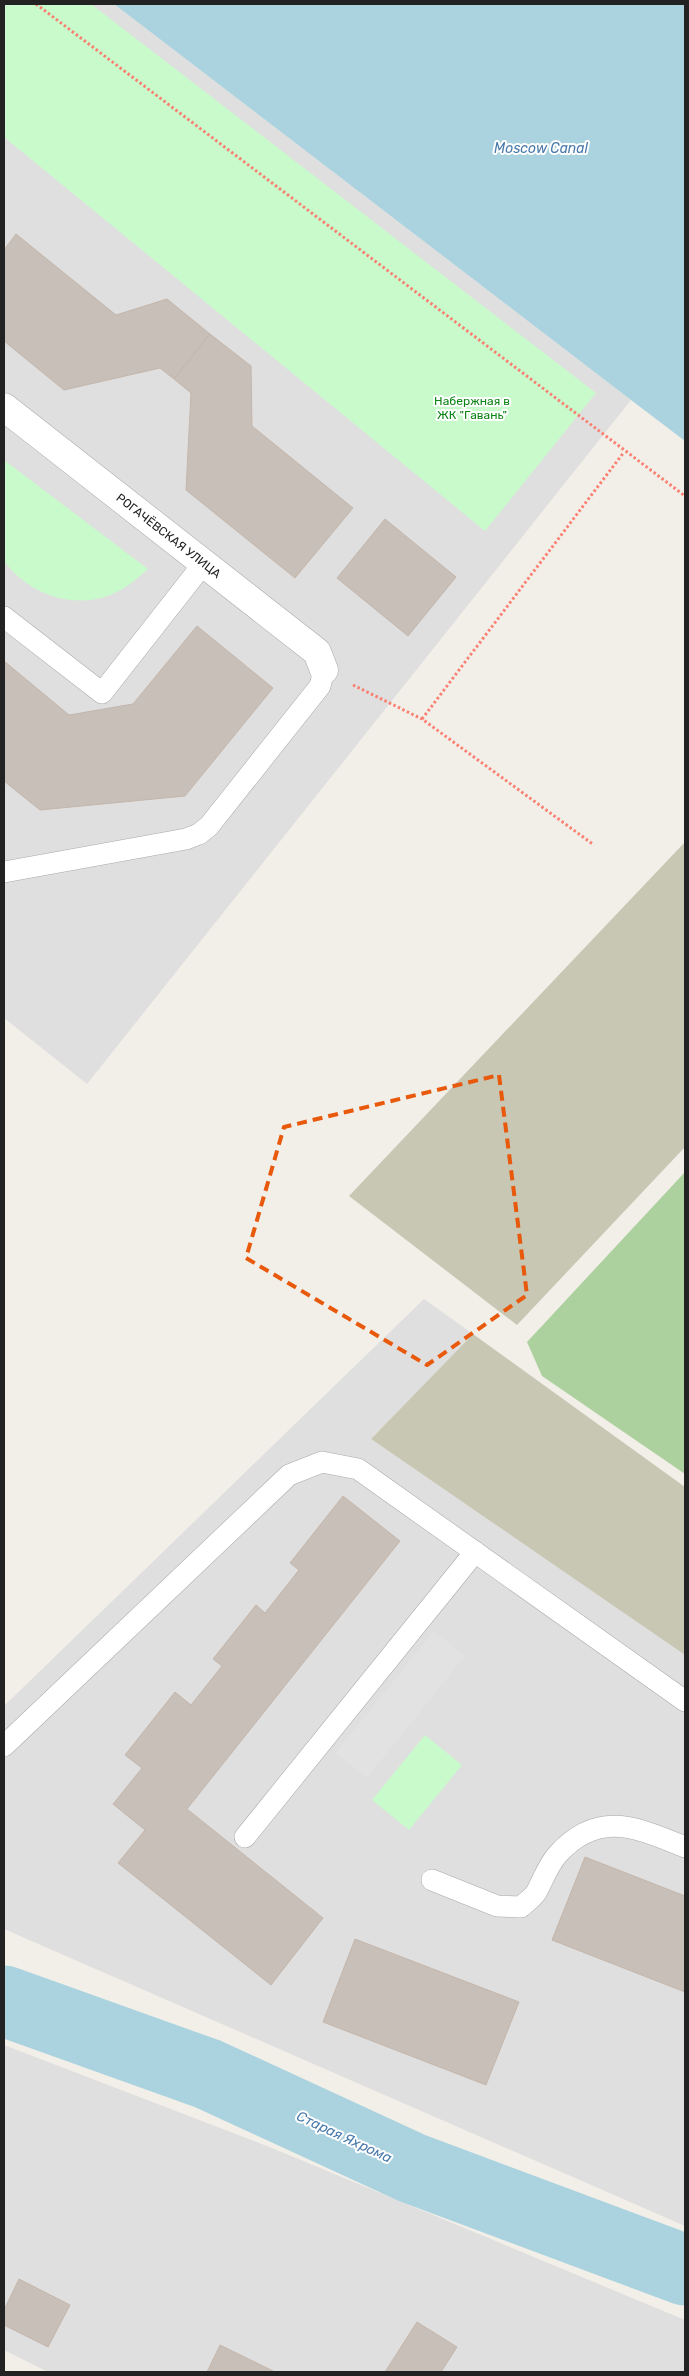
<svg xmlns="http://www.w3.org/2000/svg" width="689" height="2376" font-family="Rubik,sans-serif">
  <rect width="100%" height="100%" fill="#f2efe9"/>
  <g fill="#e0dfdf">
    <polygon points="4,4 114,4 631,400 87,1084 4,1018"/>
    <polygon points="424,1299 473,1334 371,1439 685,1655 685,2226 4,1929 4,1706"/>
    <polygon points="4,2045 272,2148 685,2320 685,2372 48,2372 4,2350"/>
  </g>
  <g fill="#c7c7b4">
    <polygon points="685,842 685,1147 517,1325 349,1196"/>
    <polygon points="473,1334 685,1487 685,1655 371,1439"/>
  </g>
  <polygon fill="#add19e" points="685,1172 685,1474 542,1376 527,1342"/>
  <g fill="#c8facc">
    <polygon points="4,4 91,4 596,393 485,531 4,137"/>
    <path d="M4,460l144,109c-12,11 -23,20 -38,26 -38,15 -83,-2 -106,-34z"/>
    <polygon points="425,1735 462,1765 409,1830 372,1800"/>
  </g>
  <polygon fill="#e2e2e2" points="434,1631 465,1656 367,1778 335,1753"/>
  <polygon fill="#aad3df" points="114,4 685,4 685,441 631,400"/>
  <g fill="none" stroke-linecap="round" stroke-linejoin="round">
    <polyline stroke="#aad3df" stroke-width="71" points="4,2001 208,2074 412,2168 685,2270"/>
  </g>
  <g fill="#c7bfb8" stroke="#c4b6ab">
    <polygon points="16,234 116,315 167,299 210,334 174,379 160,368 64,390 4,341 4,250"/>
    <polygon points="210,334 251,366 252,426 353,508 295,578 186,490 191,393 174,379"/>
    <polygon points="385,519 456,577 408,636 337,578"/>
    <polygon points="197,626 273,688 185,796 40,810 4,781 4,661 69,715 133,704"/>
    <polygon points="343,1496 400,1541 187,1809 323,1918 271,1985 118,1863 145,1830 113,1804 142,1768 125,1755 175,1692 191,1705 222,1666 213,1659 256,1605 265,1613 299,1570 290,1563"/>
    <polygon points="585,1857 685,1896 685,1992 552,1940"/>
    <polygon points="355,1939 519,2002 486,2085 323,2022"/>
    <polygon points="19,2279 70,2305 48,2347 4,2325 4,2310"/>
    <polygon points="417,2322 457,2347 441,2372 385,2372"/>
    <polygon points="220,2345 273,2371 272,2372 207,2372"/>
  </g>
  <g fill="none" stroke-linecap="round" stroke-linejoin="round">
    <g stroke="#a9a9a9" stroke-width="22">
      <g id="service">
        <polyline points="4,617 102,693 204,563"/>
        <polyline points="4,872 186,839 199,834 209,826 320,686 324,670"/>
        <polyline points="4,1746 289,1475 322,1462 358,1469 685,1701"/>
        <polyline points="245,1837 475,1552"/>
        <path d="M432,1880l65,26 24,1c5,-5 13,-10 16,-16 7,-13 11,-26 21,-37 41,-45 80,-26 127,-7"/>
      </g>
    </g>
    <g stroke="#a9a9a9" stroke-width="29">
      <g id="minor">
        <path id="s1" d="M4,407l313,245 7,18"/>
      </g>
    </g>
    <g stroke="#fa8072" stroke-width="3" stroke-dasharray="2.5 2.5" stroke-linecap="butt">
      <polyline points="36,4 685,496"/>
      <polyline points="353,685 422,719 594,845"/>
      <polyline points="422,719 624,452"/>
    </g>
    <use href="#service" stroke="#fff" stroke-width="21"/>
    <use href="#minor" stroke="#fff" stroke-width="28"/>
  </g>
  <path fill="none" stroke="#e8590c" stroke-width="4" stroke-dasharray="10 6" stroke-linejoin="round" d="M499,1075l28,220 -100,70 -181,-107 38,-131z"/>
  <g text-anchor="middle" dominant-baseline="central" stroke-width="4" stroke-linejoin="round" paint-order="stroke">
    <g font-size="12" fill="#0c8416" stroke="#fff">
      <text x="472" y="401">Набержная в<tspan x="472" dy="14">ЖК "Гавань"</tspan></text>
    </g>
    <g font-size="12" fill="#222" stroke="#fff">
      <text stroke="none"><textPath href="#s1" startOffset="209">РОГАЧЁВСКАЯ УЛИЦА</textPath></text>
    </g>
    <g font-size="14" font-style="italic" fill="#4a7aab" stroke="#fff">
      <text x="541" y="148">Moscow Canal</text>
      <text transform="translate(344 2137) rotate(25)">Старая Яхрома</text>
    </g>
  </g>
  <rect width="689" height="2376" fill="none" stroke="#222222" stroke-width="10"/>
</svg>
